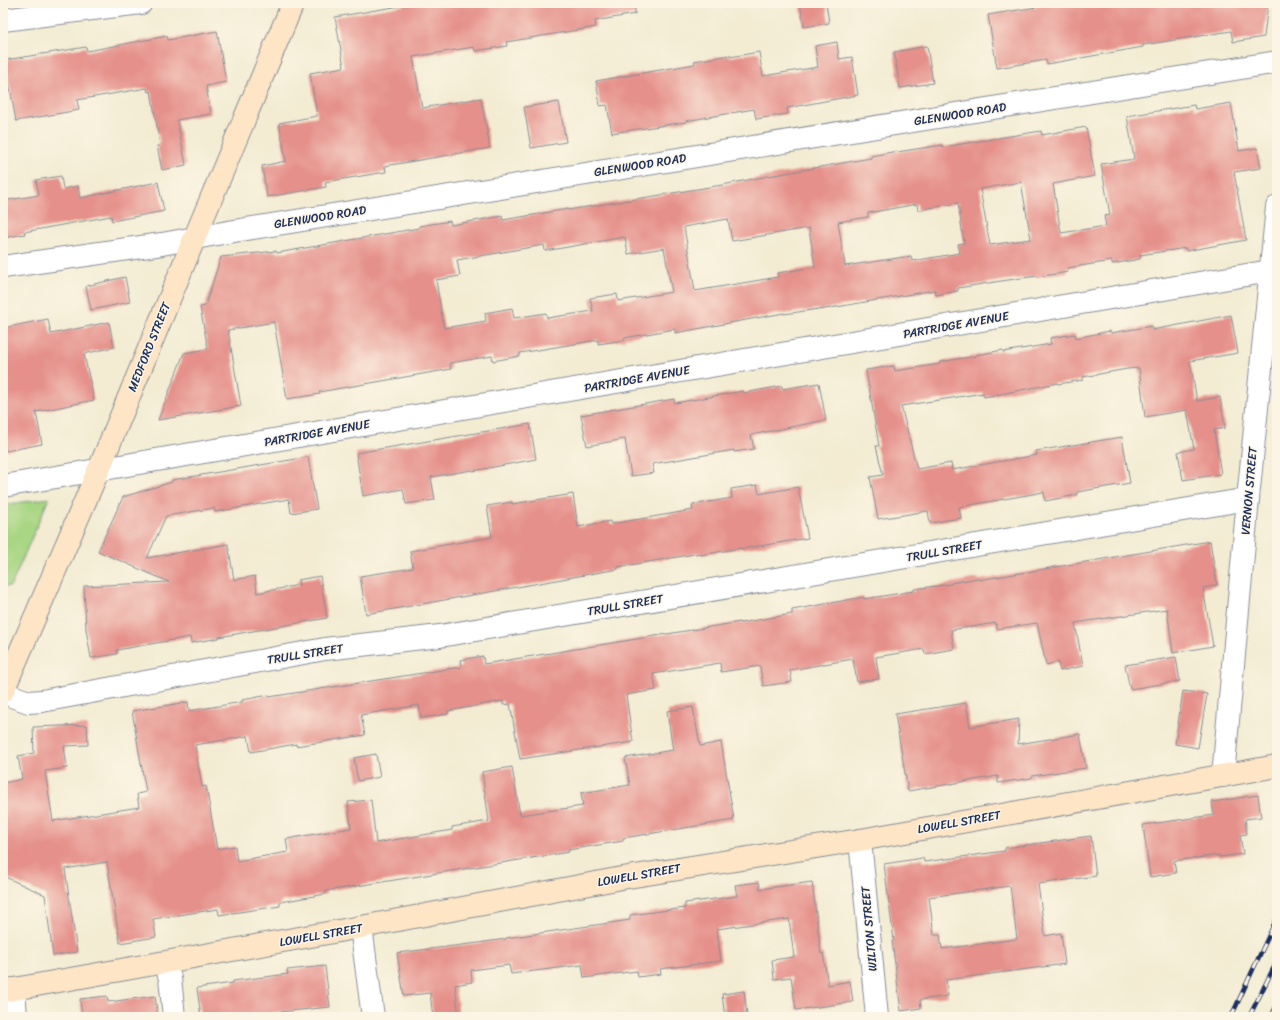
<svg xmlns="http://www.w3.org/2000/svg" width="1280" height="1020" font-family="Sriracha,sans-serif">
  <rect width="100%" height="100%" fill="#fcf5e5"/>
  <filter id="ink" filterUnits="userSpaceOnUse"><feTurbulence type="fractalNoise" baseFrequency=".025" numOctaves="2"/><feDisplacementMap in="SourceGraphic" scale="8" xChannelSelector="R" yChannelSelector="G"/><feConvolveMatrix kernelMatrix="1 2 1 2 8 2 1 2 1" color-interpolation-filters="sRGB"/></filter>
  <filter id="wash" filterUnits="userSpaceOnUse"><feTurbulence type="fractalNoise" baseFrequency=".012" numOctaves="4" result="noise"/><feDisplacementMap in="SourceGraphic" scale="16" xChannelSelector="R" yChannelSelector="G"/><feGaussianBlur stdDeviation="0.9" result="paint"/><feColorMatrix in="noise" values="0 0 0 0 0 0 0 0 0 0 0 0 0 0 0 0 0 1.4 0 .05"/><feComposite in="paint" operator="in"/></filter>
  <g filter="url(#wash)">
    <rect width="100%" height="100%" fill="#f3ecd3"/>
    <polygon fill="#a8d683" stroke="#628270" points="49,498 11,586 3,587 3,505"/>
    <g id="blocks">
      <g fill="#e5908a" fill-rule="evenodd">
        <polygon points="418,3 635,3 635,14 595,21 596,27 506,42 507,46 475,51 474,47 413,57 422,108 481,98 490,148 385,166 386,172 325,182 326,187 267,197 262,166 286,161 279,123 317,116 310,73 344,67 335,17"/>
        <polygon points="800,3 826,3 829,23 804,27"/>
        <polygon points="1036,3 1268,3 1264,37 1233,42 1231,31 1143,45 1143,47 1047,64 1046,60 997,68 988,15 1037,7"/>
        <polygon points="217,31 226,82 206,86 211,114 177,120 186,165 162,170 157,146 160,145 151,91 148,92 147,88 77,100 79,110 16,121 5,60 86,47 87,51 167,36 168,40"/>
        <polygon points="837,42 839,59 852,57 858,95 787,108 788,114 756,119 754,109 686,121 686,122 612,133 607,105 600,106 596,81 695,64 694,61 730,55 730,57 759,52 763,76 818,67 815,46"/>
        <polygon points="927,46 933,83 900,88 894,52"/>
        <polygon points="559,102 566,142 531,148 524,107"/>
        <path d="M1231,103l8,48 18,-3 4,20 -27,4 12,68 -60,11v-3l-46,7v4l-28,5v-3l-45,7 1,4 -31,5v-1l-36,5 -43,7v3l-22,4 -1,-5 -116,20v-1l-35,5v-1l-109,20v-4l-51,9 1,2 -27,4v-4l-78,13v3l-27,5 -1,-5 -42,7 1,6 -132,23 1,2 -33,5 -13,-77 -46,8 13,76 -83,14 26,-67 24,-4 -8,-42 5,-1 16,-49 55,-6 1,2 142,-25v-2l31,-5 1,4 51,-9 1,4 65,-11v1l154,-25 41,-8 108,-19v-2l26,-5v1l45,-7 1,2 98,-16 1,4 44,-8 9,49 -42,8 8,49 45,-7 -2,-10 6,-1 -9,-51 33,-5 -7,-43 67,-11 1,4zM1021,182l10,57 -41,6 -10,-56zM958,203l6,40 -6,1 2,9 -48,8 -1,-5 -66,10 -7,-44 30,-5v-4l49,-9 1,6zM728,219l4,22 77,-13 6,39 -38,6 1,4 -83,14 -11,-64zM625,237l3,17 36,-6 8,44 -54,9 -1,-7 -27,4 3,13 -46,7 -1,-5 -32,5 -2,-10 -27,5 1,8 -42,7 -8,-48 24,-4 -3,-16 87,-15 1,6z"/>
        <polygon points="61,176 63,189 78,186 80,198 158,182 164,211 112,221 111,216 24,232 25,234 3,238 3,201 39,195 36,180"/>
        <polygon points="125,277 130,302 91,310 86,286"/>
        <polygon points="1231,315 1238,353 1190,361 1197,401 1220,397 1225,428 1214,430 1221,474 1183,480 1178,452 1194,449 1187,410 1145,417 1139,368 1127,369 1083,377 1083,380 1058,384 1058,383 984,397 983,393 901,406 917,469 951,463 952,470 1037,455 1036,451 1122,437 1130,483 1077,492 1077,495 1045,501 1044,492 959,507 961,518 930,523 928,511 878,519 870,477 883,475 876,446 879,446 866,370 894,366 895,371 940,364 940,362 976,356 976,355 1003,350 1003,352 1051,344 1050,338 1075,334 1076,338 1110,331 1111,333 1152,326 1152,330"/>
        <polygon points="48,319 51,334 109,322 114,347 84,354 94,400 36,412 42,444 6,451 3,437 3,328"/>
        <polygon points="819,383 826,420 751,435 754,449 734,452 734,450 652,464 654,473 631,476 625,439 587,446 581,415 674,399 675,403 743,391 744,393 782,386 782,389"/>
        <polygon points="530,424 536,459 473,471 472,470 431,477 435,500 406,504 403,489 363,496 356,453"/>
        <polygon points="308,457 317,509 291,513 289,499 215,512 214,508 166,516 147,558 228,544 234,580 255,576 257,593 299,585 298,580 320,576 327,618 219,637 219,638 191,643 190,637 117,650 117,654 91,658 86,629 84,586 169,582 98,551 123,497 172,482 172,480"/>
        <polygon points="757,485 759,494 798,487 808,538 741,549 741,548 701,555 701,553 618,567 618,569 366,614 360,576 413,568 410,551 492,537 487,506 512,502 512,504 573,494 578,527 610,521 611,524 693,510 692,505 732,498 731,489"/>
        <polygon points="1210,541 1217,585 1203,588 1213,646 1173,653 1167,609 1075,623 1083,666 1060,671 1058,662 1046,665 1037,623 997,629 996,623 951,630 954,649 925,654 924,649 876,657 879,679 857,682 853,659 790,670 792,682 763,686 760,666 721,672 720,663 653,674 656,690 626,695 633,742 520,759 510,704 503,705 503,701 448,711 448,714 421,718 419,705 361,715 365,735 296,746 296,744 251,752 248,736 195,745 202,787 206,786 217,849 235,846 237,861 288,852 286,839 351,828 348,802 371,800 376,843 452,830 452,827 489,821 482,772 512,767 520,815 583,806 581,793 630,785 625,758 673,750 667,711 693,707 700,746 721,742 734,820 623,838 623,841 568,850 569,852 326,891 326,894 280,902 280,906 219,915 218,909 153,919 156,937 120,943 107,862 65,869 77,952 53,956 45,895 3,876 3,783 22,779 18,756 34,753 33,727 87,725 88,745 64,746 67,768 45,771 53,821 139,807 137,794 146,792 132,711 188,702 189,711 242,702 242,700 269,695 269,697 461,667 460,660 483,656 484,664 740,622 740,623 792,614 792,610 836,602 863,597 864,599 914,591 914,589 951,584 951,583 978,578 979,580"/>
        <polygon points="1176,657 1180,681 1130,689 1125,665"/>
        <polygon points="1183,691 1207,694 1198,748 1175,744"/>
        <polygon points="966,703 970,727 1019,719 1018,744 1080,734 1086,768 1032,776 1032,778 998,783 998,776 908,791 895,714"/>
        <polygon points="376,754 380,777 358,781 354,758"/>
        <polygon points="1258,795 1261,817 1245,819 1247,834 1240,835 1243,854 1219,857 1219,855 1174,861 1176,873 1150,877 1143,825 1214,815 1212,802"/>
        <path d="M1091,836l5,40 -58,8 7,52 16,-3 4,31 -119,16 2,16 -28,4 1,8 -20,3 -9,-70h2l-10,-77 39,-6 1,4 81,-11v-3zM1010,886l7,53 -75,10 -2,-14h-6l-5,-38z"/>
        <polygon points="759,882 760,889 812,882 821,954 823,953 828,985 850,981 853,1002 796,1010 791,977 774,979 772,960 794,957 789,919 717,929 721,961 660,969 661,974 638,977 637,971 584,978 582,965 511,974 509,965 471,970 472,982 455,985 459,1017 433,1017 430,993 404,996 397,953 478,943 506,939 506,938 630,920 630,915 685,908 685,903 737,896 735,885"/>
        <polygon points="325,966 330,1007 270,1013 270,1017 201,1017 197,988 233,983 233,981 288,974 287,970"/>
        <polygon points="744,991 747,1015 725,1017 722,994"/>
        <polygon points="107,996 108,1002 155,996 158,1017 82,1017 80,999"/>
      </g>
    </g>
  </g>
  <g filter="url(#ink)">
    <use href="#blocks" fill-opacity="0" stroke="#878e98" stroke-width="1"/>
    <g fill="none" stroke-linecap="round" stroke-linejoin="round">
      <g stroke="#878e98" stroke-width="24">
        <g id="street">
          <polyline points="3,20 141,3"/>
          <polyline points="3,267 162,244 228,232 1277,62"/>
          <polyline points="3,486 1270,271"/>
          <polyline points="3,693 29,702 42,701 325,649 440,636 1248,499"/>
          <polyline points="1223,776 1248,499 1277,207"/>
          <polyline points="860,840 877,1017"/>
          <polyline points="361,927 373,1017"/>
          <polyline points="165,963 170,978 174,1017"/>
          <polyline points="14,989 16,1017"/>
        </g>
      </g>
      <g stroke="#878e98" stroke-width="24">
        <g id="secondary">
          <polyline points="3,691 99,469 195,237 293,3"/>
          <polyline points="3,991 361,927 622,878 860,840 1277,766"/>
        </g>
      </g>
      <use href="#street" stroke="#fff" stroke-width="22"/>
      <use href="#secondary" stroke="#fde5c5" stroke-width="22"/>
      <polyline stroke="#1b2f5e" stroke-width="1" points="1269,1017 1277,1001"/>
      <g stroke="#1b2f5e" stroke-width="4.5">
        <g id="rail">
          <polyline points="1231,1017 1277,918"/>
          <polyline points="1249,1017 1277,961"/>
        </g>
      </g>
      <use href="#rail" stroke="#fcf5e5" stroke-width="3" stroke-dasharray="9" stroke-linecap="butt"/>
    </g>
  </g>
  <g text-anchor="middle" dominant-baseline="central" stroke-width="3" stroke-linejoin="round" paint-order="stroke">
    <g font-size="12" fill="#1b2f5e" stroke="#fcf5e5">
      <text transform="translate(960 114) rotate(-9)">GLENWOOD ROAD</text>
      <text transform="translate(640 165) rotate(-9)">GLENWOOD ROAD</text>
      <text transform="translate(320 217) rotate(-9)">GLENWOOD ROAD</text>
      <text transform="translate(956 325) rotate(-10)">PARTRIDGE AVENUE</text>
      <text transform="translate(149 347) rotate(-68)">MEDFORD STREET</text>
      <text transform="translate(637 379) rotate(-10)">PARTRIDGE AVENUE</text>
      <text transform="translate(317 433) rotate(-10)">PARTRIDGE AVENUE</text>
      <text transform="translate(1249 491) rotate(-85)">VERNON STREET</text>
      <text transform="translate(944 551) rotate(-10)">TRULL STREET</text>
      <text transform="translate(625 605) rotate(-10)">TRULL STREET</text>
      <text transform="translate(305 654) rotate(-9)">TRULL STREET</text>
      <text transform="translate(959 822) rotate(-10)">LOWELL STREET</text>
      <text transform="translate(639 875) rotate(-10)">LOWELL STREET</text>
      <text transform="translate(869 929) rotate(-95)">WILTON STREET</text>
      <text transform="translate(321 935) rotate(-10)">LOWELL STREET</text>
    </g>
  </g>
  <rect width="1280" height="1020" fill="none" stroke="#fcf5e5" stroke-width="16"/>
</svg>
